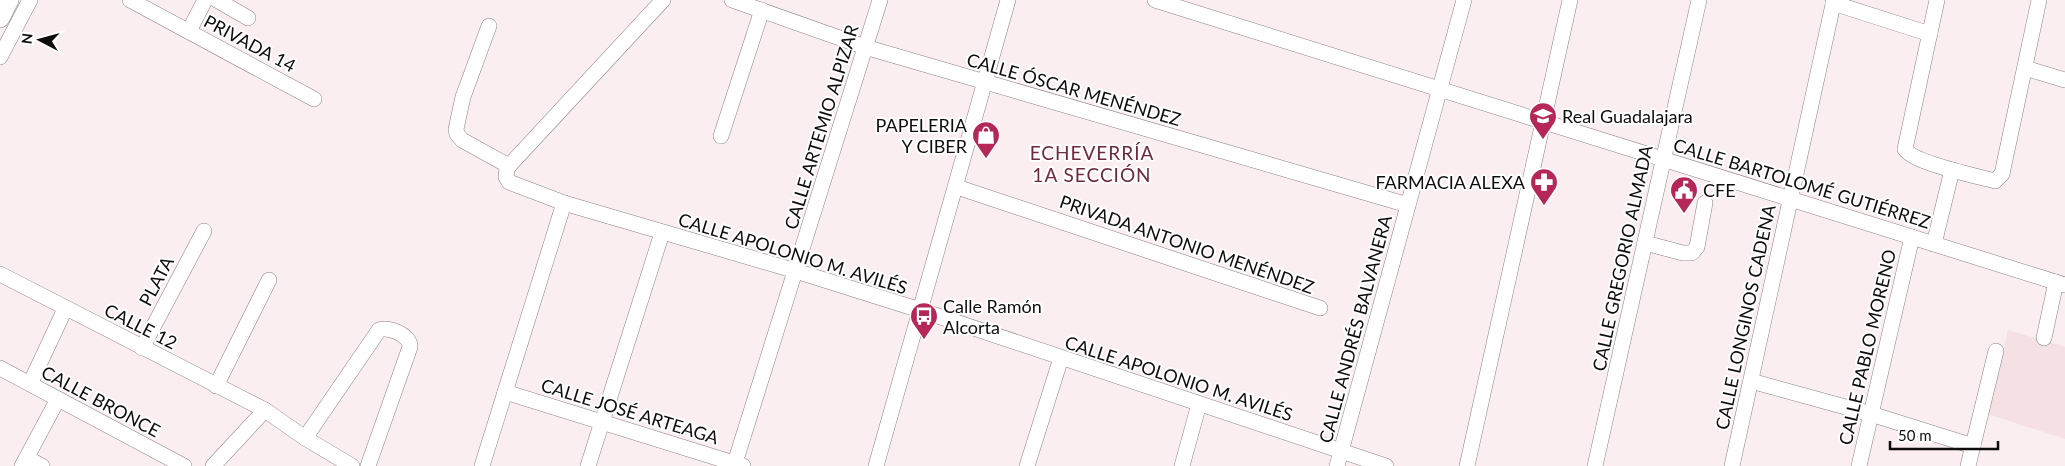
<svg xmlns="http://www.w3.org/2000/svg" width="2065" height="466" font-family="Lato,sans-serif">
  <rect width="100%" height="100%" fill="#faeef0"/>
  <polygon fill="#f5e0e4" points="2008,330 2065,347 2065,439 1988,414"/>
  <g fill="none" stroke-linecap="round" stroke-linejoin="round">
    <g stroke="#8c8284" stroke-width="16">
      <g id="minor">
        <polyline points="130,0 314,99"/>
        <polyline points="217,0 248,18"/>
        <polyline points="663,0 507,168 506,177 509,182 564,203 796,271 920,310 1386,466"/>
        <polyline points="732,0 865,47 1408,205"/>
        <polyline points="1155,0 2065,285"/>
        <path d="M1937,0l-32,149c8,14 72,27 90,32l7,-7 37,-174"/>
        <polyline points="1833,3 1930,34"/>
        <polyline points="489,26 463,97 456,129 457,134 462,140 509,166"/>
        <polyline points="189,31 205,0"/>
        <polyline points="0,57 30,0"/>
        <polyline points="2025,68 2065,80"/>
        <polyline points="721,136 762,10"/>
        <polyline points="957,187 1320,308"/>
        <polyline points="1645,243 1683,253 1692,253 1697,247 1705,203"/>
        <polyline points="1934,244 1952,170"/>
        <path d="M0,274l265,136 40,28 74,-108c9,-4 32,5 31,17l-42,119"/>
        <polyline points="2044,338 2056,282"/>
        <polyline points="142,348 204,231"/>
        <polyline points="0,368 184,466"/>
        <polyline points="1751,381 1871,414 1973,446"/>
        <polyline points="30,384 65,309"/>
        <polyline points="216,386 269,280"/>
        <polyline points="505,392 743,466"/>
        <polyline points="305,438 352,466"/>
        <polyline points="27,458 42,466"/>
        <polyline points="22,466 58,399"/>
        <polyline points="213,466 265,410"/>
        <polyline points="482,466 564,203"/>
        <polyline points="588,466 662,233"/>
        <polyline points="734,466 880,0"/>
        <polyline points="876,466 1008,0"/>
        <polyline points="1027,466 1061,358"/>
        <polyline points="1182,466 1199,404"/>
        <polyline points="1337,466 1464,0"/>
        <polyline points="1467,466 1570,0"/>
        <polyline points="1595,466 1699,0"/>
        <polyline points="1732,466 1834,0"/>
        <polyline points="1859,466 1912,237"/>
        <polyline points="1968,466 1996,351"/>
      </g>
    </g>
    <g stroke="#8c8284" stroke-width="20">
      <polyline id="major" points="0,18 9,0"/>
    </g>
    <use href="#minor" stroke="#fff" stroke-width="15"/>
    <use href="#major" stroke="#fff" stroke-width="19"/>
  </g>
  <defs>
    <g id="school-pin" transform="scale(1.4375)"><path d="M0 17L-7.5 6A9.5 9.5 0 1 1 7.5 6Z" fill="#b52659" stroke="#fff"/><path d="M0-5L7-2L0 1L-7-2ZM-4 1L0 2.5L4 1V4Q0 6-4 4Z" fill="#fff"/></g>
    <g id="shop-pin" transform="scale(1.4375)"><path d="M0 17L-7.5 6A9.5 9.5 0 1 1 7.5 6Z" fill="#b52659" stroke="#fff"/><path d="M-5-2.5h2.3a2.7 3.5 0 0 1 5.4 0H5L5.5 6h-11ZM-1.5-2.5h3a1.5 2.3 0 0 0-3 0Z" fill="#fff"/></g>
    <g id="pharmacy-pin" transform="scale(1.4375)"><path d="M0 17L-7.5 6A9.5 9.5 0 1 1 7.5 6Z" fill="#b52659" stroke="#fff"/><path d="M-2-6h4v4h4v4h-4v4h-4v-4h-4v-4h4Z" fill="#fff"/></g>
    <g id="civic-pin" transform="scale(1.4375)"><path d="M0 17L-7.5 6A9.5 9.5 0 1 1 7.5 6Z" fill="#b52659" stroke="#fff"/><path d="M-.6-6.5H3V-4.5H.6V-3L4-1V1h2V6H-6V1h2V-1L-.6-3ZM-1.2 2.5V6h2.4V2.5Z" fill="#fff"/></g>
    <g id="bus-pin" transform="scale(1.4375)"><path d="M0 17L-7.5 6A9.5 9.5 0 1 1 7.5 6Z" fill="#b52659" stroke="#fff"/><path d="M-5-6H5V4H4V6H2V4H-2V6H-4V4H-5ZM-3.5-4V0h7V-4ZM-3.5 1.2v1.5H-2V1.2ZM2 1.2v1.5H3.5V1.2Z" fill="#fff"/></g>
  </defs>
  <g fill-rule="evenodd">
    <use href="#school-pin" x="1543" y="116"/>
    <use href="#shop-pin" x="986" y="135"/>
    <use href="#pharmacy-pin" x="1544" y="182"/>
    <use href="#civic-pin" x="1684" y="190"/>
    <use href="#bus-pin" x="924" y="316"/>
  </g>
  <g text-anchor="middle" dominant-baseline="central" stroke-width="4" stroke-linejoin="round" paint-order="stroke">
    <g font-size="18" fill="#0f0c0c" stroke="#fff">
      <text transform="translate(250 43) rotate(28)">PRIVADA 14</text>
      <text transform="translate(1074 89) rotate(16)">CALLE ÓSCAR MENÉNDEZ</text>
      <text transform="translate(821 127) rotate(-73)">CALLE ARTEMIO ALPIZAR</text>
      <text transform="translate(1802 183) rotate(17)">CALLE BARTOLOMÉ GUTIÉRREZ</text>
      <text transform="translate(1187 244) rotate(19)">PRIVADA ANTONIO MENÉNDEZ</text>
      <text transform="translate(793 253) rotate(17)">CALLE APOLONIO M. AVILÉS</text>
      <text transform="translate(1622 258) rotate(-78)">CALLE GREGORIO ALMADA</text>
      <text transform="translate(156 281) rotate(-62)">PLATA</text>
      <text transform="translate(1745 317) rotate(-78)">CALLE LONGINOS CADENA</text>
      <text transform="translate(141 326) rotate(27)">CALLE 12</text>
      <text transform="translate(1355 329) rotate(-75)">CALLE ANDRÉS BALVANERA</text>
      <text transform="translate(1867 347) rotate(-77)">CALLE PABLO MORENO</text>
      <text transform="translate(1179 378) rotate(18)">CALLE APOLONIO M. AVILÉS</text>
      <text transform="translate(101 401) rotate(28)">CALLE BRONCE</text>
      <text transform="translate(630 411) rotate(17)">CALLE JOSÉ ARTEAGA</text>
    </g>
    <g font-size="18" fill="#0f0c0c" stroke="#fff" text-anchor="start">
      <text x="1562" y="116">Real Guadalajara</text>
      <text x="967" y="125" text-anchor="end">PAPELERIA<tspan x="967" dy="21">Y CIBER</tspan></text>
      <text x="1525" y="182" text-anchor="end">FARMACIA ALEXA</text>
      <text x="1703" y="190">CFE</text>
      <text x="943" y="306">Calle Ramón<tspan x="943" dy="21">Alcorta</tspan></text>
    </g>
    <g font-size="19" letter-spacing="1" fill="#6f293d" stroke="#fff">
      <text x="1092" y="152">ECHEVERRÍA<tspan x="1092" dy="22">1A SECCIÓN</tspan></text>
    </g>
  </g>
  <g transform="translate(40 40) rotate(276)" stroke="#ffffff" stroke-width="4" paint-order="stroke">
  <path d="M0-4L9 19L0 12L-9 19Z" fill="#0f0c0c"/>
  <text y="-8" font-size="14" font-weight="bold" text-anchor="middle" fill="#0f0c0c">N</text>
  </g>
  <path d="M1890 441v8h108v-8" fill="none" stroke="#0f0c0c" stroke-width="2.5"/>
  <text x="1898" y="441" font-size="15" fill="#0f0c0c" stroke="#ffffff" stroke-width="4" paint-order="stroke">50 m</text>
</svg>
